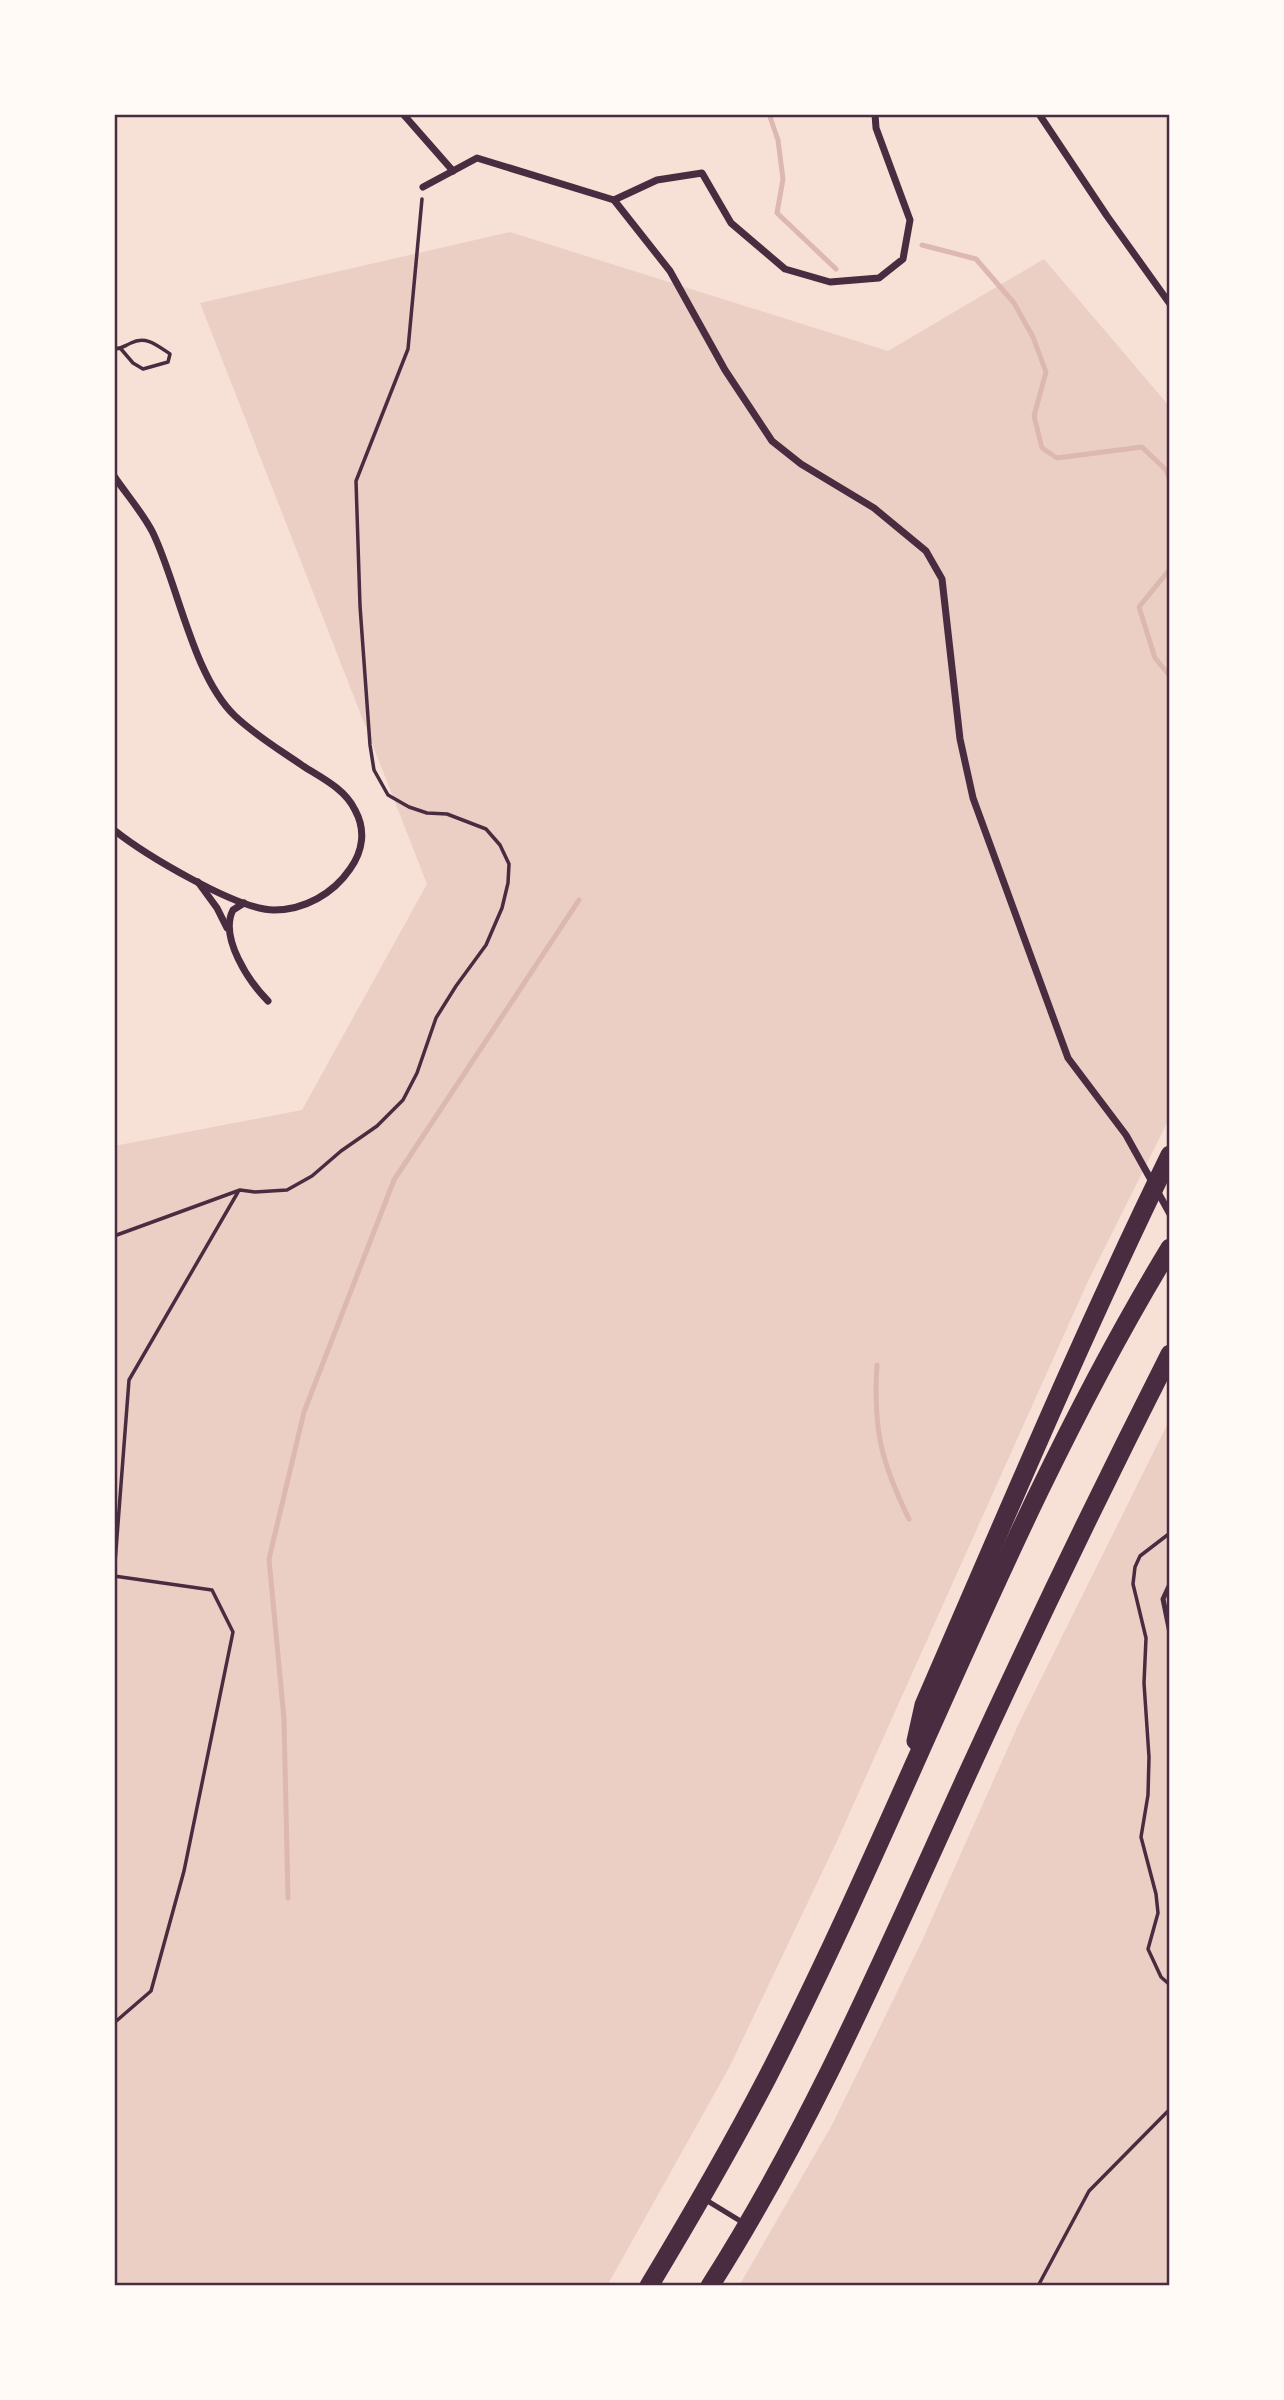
<svg xmlns="http://www.w3.org/2000/svg" width="1284" height="2400" font-family="Raleway,sans-serif">
  <rect width="100%" height="100%" fill="#f7e1d7"/>
  <g fill="#ebcfc5">
    <polygon points="510,232 888,351 1044,259 1170,407 1170,1117 1089,1279 837,1841 730,2066 607,2286 114,2286 114,1146 302,1110 427,884 200,303"/>
    <polygon points="1170,1419 1170,2286 739,2286 833,2123 921,1943 1019,1723"/>
  </g>
  <g fill="none" stroke-linecap="round" stroke-linejoin="round">
    <g stroke="#dcb8b0" stroke-width="5">
      <polyline points="769,114 778,140 783,179 777,213 836,269"/>
      <polyline points="922,245 976,259 1014,303 1033,337 1046,372 1034,416 1042,448 1057,458 1142,447 1166,470 1170,480"/>
      <polyline points="1170,569 1139,607 1155,658 1170,676"/>
      <path d="M877,1365c-4,64 4,97 32,154"/>
      <polyline points="288,1898 284,1719 269,1559 304,1412 394,1180 579,900"/>
    </g>
    <g stroke="#4a2c40" stroke-width="3.5">
      <path d="M114,349c8,0 10,-3 17,-6 15,-8 27,3 39,11l-2,8 -25,7 -10,-6 -12,-14"/>
      <polyline points="114,1236 240,1190 255,1192 287,1190 312,1176 341,1151 377,1126 403,1100 417,1073 436,1018 456,986 486,945 502,908 508,883 509,864 500,845 486,829 447,814 427,813 409,807 388,795 374,770 370,745 360,606 356,481 408,349 422,199"/>
      <polyline points="1170,1533 1140,1556 1135,1567 1133,1584 1146,1638 1144,1683 1149,1757 1148,1795 1141,1837 1156,1894 1158,1913 1148,1949 1161,1977 1170,1985"/>
      <polyline points="114,1576 212,1590 233,1632 184,1871 151,1991 114,2023"/>
      <polyline points="114,1576 129,1380 238,1192"/>
      <polyline points="1038,2286 1089,2191 1170,2109"/>
    </g>
    <g stroke="#4a2c40" stroke-width="5">
      <polyline points="1170,1584 1163,1599 1170,1633"/>
      <polyline points="706,2200 742,2222"/>
    </g>
    <g stroke="#4a2c40" stroke-width="7">
      <polyline points="403,114 453,171"/>
      <polyline points="1039,114 1107,216 1170,304"/>
      <polyline points="423,187 477,158 614,200 657,180 702,173 731,223 785,269 830,282 879,278 903,259 910,220 876,128 875,114"/>
      <polyline points="614,200 670,271 725,370 772,441 801,464 874,508 926,551 942,579 960,739 973,798 1068,1058 1126,1135 1170,1214"/>
      <path d="M114,476c12,18 29,37 39,57 25,52 40,143 82,183 20,19 45,34 68,50 19,12 42,23 52,44 11,20 8,41 -5,59 -17,25 -46,41 -76,41 -37,0 -130,-56 -160,-80"/>
      <polyline points="198,882 217,908 227,928"/>
      <path d="M244,903l-11,7c-14,27 16,72 35,91"/>
    </g>
    <g stroke="#4a2c40" stroke-width="19">
      <path d="M916,1741l8,-36c80,-184 158,-370 246,-550"/>
      <path d="M649,2286c41,-68 81,-137 118,-208 141,-274 243,-567 403,-830"/>
      <path d="M710,2286c102,-160 177,-336 256,-509 65,-142 133,-283 204,-423"/>
    </g>
  </g>
  <rect width="1284" height="2400" fill="none" stroke="#fffaf5" stroke-width="231"/>
  <rect x="116" y="116" width="1052" height="2168" fill="none" stroke="#4a2c40" stroke-width="2.5"/>
</svg>
